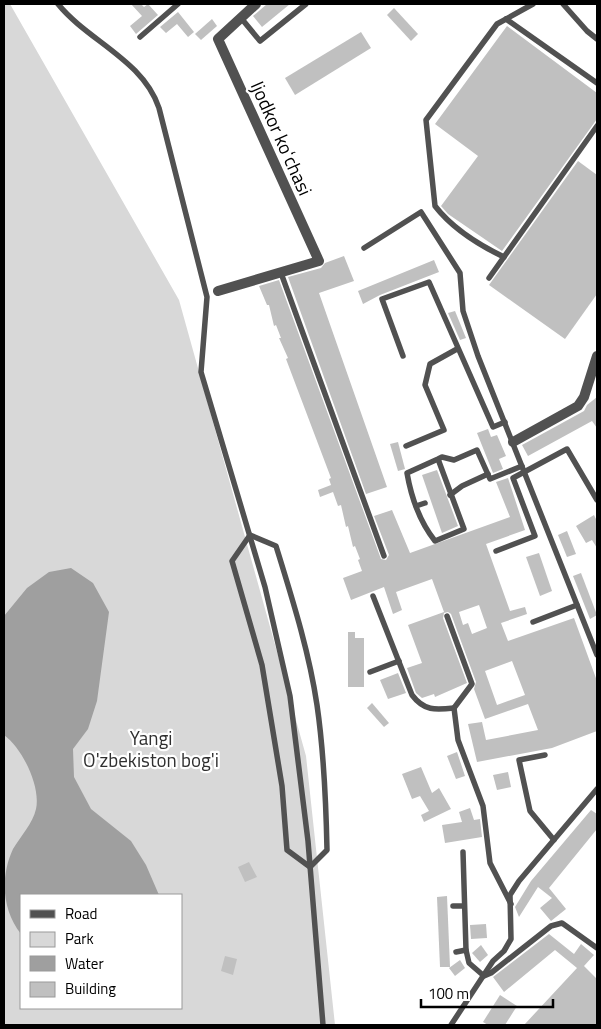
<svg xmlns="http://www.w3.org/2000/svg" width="601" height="1029" font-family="'Titillium Web',sans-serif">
  <rect width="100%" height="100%" fill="#fff"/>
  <path fill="#d8d8d8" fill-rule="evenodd" d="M4,4h6l169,296 127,456 29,269h-331zM21,895h160v113h-160z"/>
  <path fill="#9f9f9f" d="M71,568l22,15 16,29 -12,89 -9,28 -15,20 1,28 17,32 40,32 15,24 13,30h-138v39c-19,-24 -21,-57 -8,-85 7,-12 20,-26 23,-40 5,-23 -14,-61 -32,-74v-119l23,-28 22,-16z"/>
  <g fill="#c0c0c0" fill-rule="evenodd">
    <polygon points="131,4 141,4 144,7 148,4 158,15 136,34 130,26 142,16"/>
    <polygon points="267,4 290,4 262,27 253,16"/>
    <polygon points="394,8 418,34 411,41 387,15"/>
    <polygon points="178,12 194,32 188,37 177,24 166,33 160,27"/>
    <polygon points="212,19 217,26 201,40 195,34"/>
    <polygon points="507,26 597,93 597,119 502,251 448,214 441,206 478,156 435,124"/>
    <polygon points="361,32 371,48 295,95 285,78"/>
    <polygon points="578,161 597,175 597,294 565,339 489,285"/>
    <polygon points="344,256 354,281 319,293 387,487 366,494 288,277 321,268 325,263"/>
    <polygon points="434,260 439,272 380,295 363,304 358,291"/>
    <path d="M279,280l102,279 5,1 3,-5 -15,-39 18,-6 18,43 100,-36 -14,-35 12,-4 17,52 -39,14 24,67 15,-4 2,7 -26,9 7,18 66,-23 23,63v50l-45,17 -75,14 -9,-38 14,-2 4,18 52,-10 -10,-26 -43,15 -11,-30 2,-7 -25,-68 -3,-2 -4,1 -1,5 24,65 -32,14 -1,-3 -12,4 -6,-5 -9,-25 15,-5 -14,-38 36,-13 -12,-33 -36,13 6,18 -9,4 -9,-27 -33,13 -8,-22 19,-7 -4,-11 2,-1 -5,-13 -2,1 -5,-21 -2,1 -5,-22 -3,1 -5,-14 -13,5 -2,-7 13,-5 -2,-6 2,-1 -45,-119 2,-1 -9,-20h2l-5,-13 -2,1 -5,-21h-2l-8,-19zM479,605l8,23 -15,6 -4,-11 -5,2 -4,-13zM512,661l13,34 -28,10 -12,-34z"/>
    <polygon points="455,311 466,338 460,340 448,313"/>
    <polygon points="597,397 597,428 592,421 528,456 522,445 584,411 587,405"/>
    <polygon points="488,429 491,437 497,435 506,456 499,459 503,469 493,473 477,433"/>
    <polygon points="398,442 405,469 398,471 390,444"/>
    <polygon points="437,470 458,526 442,533 422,475"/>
    <polygon points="594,515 597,521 597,548 592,540 586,543 576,526"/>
    <polygon points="567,531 576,554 567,557 558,535"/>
    <polygon points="539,553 552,591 540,596 526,557"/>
    <polygon points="581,573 597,615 590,619 573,576"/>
    <polygon points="348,632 355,632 355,638 364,638 364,687 348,687"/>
    <polygon points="398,673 406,693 388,699 380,680"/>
    <polygon points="372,703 389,723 384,727 367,708"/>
    <polygon points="457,752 465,776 456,779 447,756"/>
    <polygon points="421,767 432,793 439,788 451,809 424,822 421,815 429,811 420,796 412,799 402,774"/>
    <polygon points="508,772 511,787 497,790 493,775"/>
    <polygon points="470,808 474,820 480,819 482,837 445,843 442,825 462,822 459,812"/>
    <polygon points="591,810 597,814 597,829 549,888 566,909 551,921 540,908 552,898 538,887 519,917 515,907 531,881"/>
    <polygon points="249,862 257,877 245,882 238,867"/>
    <polygon points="447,896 450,967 440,967 437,897"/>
    <polygon points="486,924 487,938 471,939 470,925"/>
    <polygon points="549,934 574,954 581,944 594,955 584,966 597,979 597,1025 524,1025 577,968 555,950 504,992 493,977"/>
    <polygon points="481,945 488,955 480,962 472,953"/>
    <polygon points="225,956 237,959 233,975 221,971"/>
    <polygon points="460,960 465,968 455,976 449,968"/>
    <polygon points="500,995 517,1006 505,1025 488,1025 483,1022"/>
  </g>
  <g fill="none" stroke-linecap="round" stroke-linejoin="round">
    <g stroke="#515151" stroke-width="5.5">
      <path d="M58,4c30,37 85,56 101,104l48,189 -6,75 64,215 25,109 18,145 15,184"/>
      <polyline points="563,4 587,31 597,39"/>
      <polyline points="241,18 260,41 306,4"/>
      <polyline points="506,19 597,83"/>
      <polyline points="140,37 178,4"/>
      <polyline points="364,248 421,212 460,273 463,311 478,356 597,655"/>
      <path d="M504,257c-25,-12 -52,-29 -69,-51l-9,-86 71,-96 36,-20"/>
      <polyline points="281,273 384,556"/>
      <polyline points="489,278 597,126"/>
      <polyline points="403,356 382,299 429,282 493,427 505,422"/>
      <polyline points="406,446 444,430 425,385 430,364 457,349"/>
      <path d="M438,459l26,70 -29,12c-15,-19 -24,-45 -28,-68l31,-14 4,-2 12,3 23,-10 13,29 32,-13"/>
      <polyline points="450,495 462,486 488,474"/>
      <polyline points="416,506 425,503"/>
      <path d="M250,535l26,11c16,52 33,105 41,159 7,48 9,96 10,145l-17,17 -23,-17 -5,-64 -20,-121 -30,-104z"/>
      <polyline points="496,551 535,536 513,478 567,449 597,500"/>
      <path d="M373,596l39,99c12,16 23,15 42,13"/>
      <polyline points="447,616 472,684 454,708 458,740 483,806 490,863 511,904"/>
      <polyline points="533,622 577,605"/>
      <polyline points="370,672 399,661"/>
      <polyline points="545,755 519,760 530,811 554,840"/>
      <polyline points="463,852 466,950 469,963 484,976 491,973 551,926 562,923 597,948"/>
      <polyline points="453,906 463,906"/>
      <polyline points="456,952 466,950"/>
      <polyline points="451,1025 493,961 504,951 511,939 510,895 519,881 597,789"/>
    </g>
    <g stroke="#515151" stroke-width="10">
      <polyline points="218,291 319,261 218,39 256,4"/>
      <polyline points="513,442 578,406 584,397 597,356"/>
    </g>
  </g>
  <g text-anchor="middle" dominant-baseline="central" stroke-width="4.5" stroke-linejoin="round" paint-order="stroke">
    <g font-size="19" fill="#000" stroke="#fff">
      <text transform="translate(282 138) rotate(66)">Ijodkor koʻchasi</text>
    </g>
    <g font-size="19" fill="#2f2f2f" stroke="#fff">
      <text x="151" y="737">Yangi<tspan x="151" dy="22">O'zbekiston bog'i</tspan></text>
    </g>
  </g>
  <rect width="601" height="1029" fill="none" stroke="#000000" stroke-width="10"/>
  <rect x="20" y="894" width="162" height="115" fill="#ffffff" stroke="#999999"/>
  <rect x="30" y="910" width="25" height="8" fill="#515151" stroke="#999999"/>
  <text x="65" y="919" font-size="15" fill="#000000">Road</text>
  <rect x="30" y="932" width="25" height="15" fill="#d8d8d8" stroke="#999999"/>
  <text x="65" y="944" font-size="15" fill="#000000">Park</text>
  <rect x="30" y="956" width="25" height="15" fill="#9f9f9f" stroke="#999999"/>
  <text x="65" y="969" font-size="15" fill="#000000">Water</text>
  <rect x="30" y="982" width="25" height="15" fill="#c0c0c0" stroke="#999999"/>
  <text x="65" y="994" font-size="15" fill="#000000">Building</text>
  <path d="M421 999v8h132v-8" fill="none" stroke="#000000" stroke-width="2.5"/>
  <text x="428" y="999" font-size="15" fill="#000000" stroke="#ffffff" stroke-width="4" paint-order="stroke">100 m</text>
</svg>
